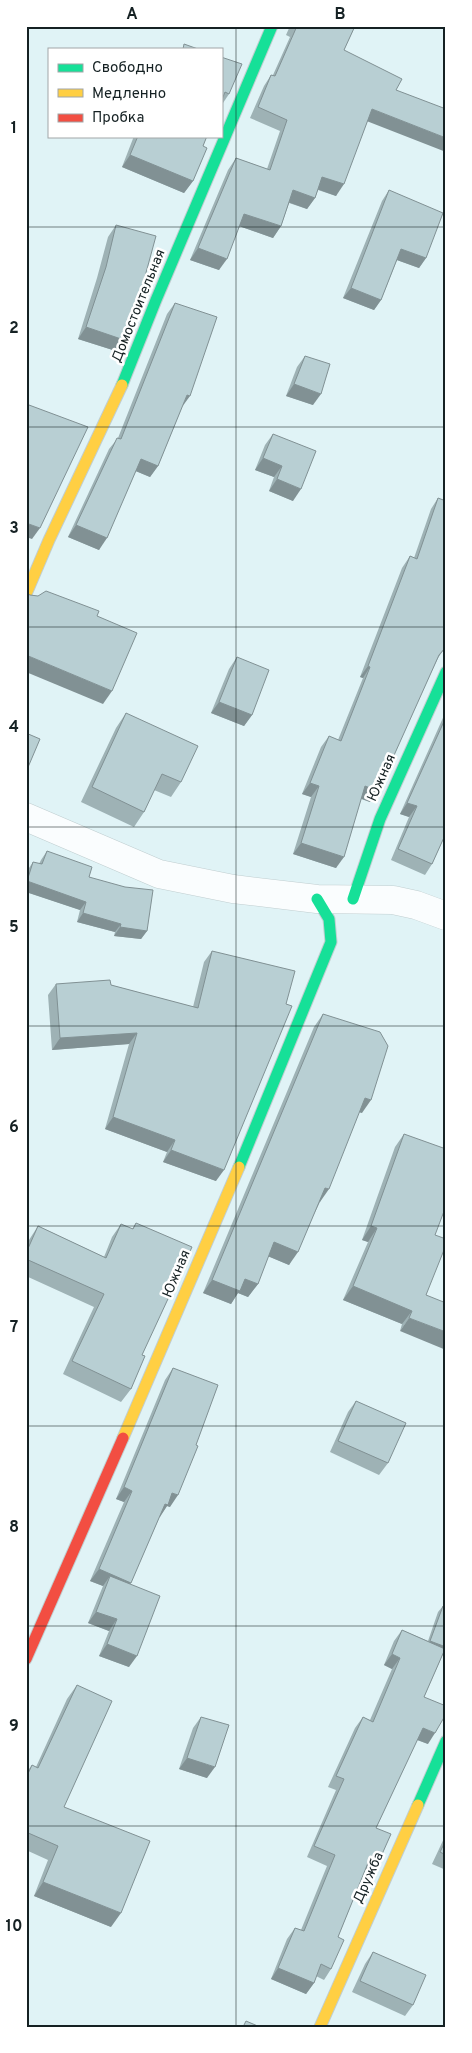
<svg xmlns="http://www.w3.org/2000/svg" width="472" height="2053" font-family="Overpass,sans-serif">
  <rect width="100%" height="100%" fill="#e0f3f6"/>
  <g fill="none" stroke-linecap="round" stroke-linejoin="round">
    <g stroke="#c0ced0" stroke-width="29">
      <polyline id="street" points="26,817 159,874 233,889 317,899 393,900 416,905 446,916"/>
    </g>
    <g stroke="#c0ced0" stroke-width="13">
      <g id="fast">
        <polyline points="122,385 156,300 272,26"/>
        <polyline points="353,899 380,819 446,672"/>
        <polyline points="239,1167 331,942 329,919 317,899"/>
        <polyline points="418,1805 446,1741"/>
      </g>
    </g>
    <g stroke="#c0ced0" stroke-width="13">
      <g id="slow">
        <polyline points="26,594 49,540 122,385"/>
        <polyline points="123,1438 239,1167"/>
        <polyline points="320,2027 418,1805"/>
      </g>
    </g>
    <g stroke="#c0ced0" stroke-width="13">
      <polyline id="jam" points="26,1659 123,1438"/>
    </g>
    <use href="#street" stroke="#fafdfe" stroke-width="28"/>
    <use href="#fast" stroke="#16e098" stroke-width="11"/>
    <use href="#slow" stroke="#ffcf43" stroke-width="11"/>
    <use href="#jam" stroke="#f24e42" stroke-width="11"/>
  </g>
  <g fill="#9eb2b5">
    <polygon points="290,26 355,26 344,50 367,122 336,196 318,190 315,198 307,209 289,203 281,226 273,238 239,226 219,270 190,260 228,170 236,158 267,169 280,131 250,118 264,86 271,75 273,75 290,37 286,35"/>
    <polygon points="221,57 229,94 221,106"/>
    <polygon points="134,136 207,136 203,146 193,181 184,193 122,167"/>
    <polygon points="389,190 426,258 419,268 397,260 381,300 374,310 343,298 382,201"/>
    <polygon points="116,225 127,341 119,352 78,339 97,278 108,237"/>
    <polygon points="175,303 182,407 158,466 150,477 136,471 99,550 68,537 109,449 118,438 167,314"/>
    <polygon points="305,356 313,405 286,396 297,367"/>
    <polygon points="273,434 293,501 269,491 274,477 255,470 265,445"/>
    <polygon points="438,498 445,648 438,658 370,802 361,799 336,868 293,854 311,797 302,794 321,747 329,736 338,740 363,678 360,677 402,568 410,556 414,558 431,509"/>
    <polygon points="237,657 252,715 244,726 211,713 229,669"/>
    <polygon points="446,711 446,833 432,864 425,875 391,860 409,817 400,814"/>
    <polygon points="126,713 181,782 171,797 154,790 144,812 134,827 81,802 116,728"/>
    <polygon points="47,851 89,877 147,931 141,939 114,936 115,932 77,922 80,910 26,892 26,874 27,871 33,862 39,864 41,860"/>
    <polygon points="212,951 216,1181 163,1162 167,1152 105,1129 129,1044 52,1050 48,995 56,984 111,985 193,1007 204,962"/>
    <polygon points="323,1014 362,1113 359,1112 320,1202 289,1265 268,1256 258,1284 248,1297 238,1293 231,1304 203,1293 314,1027"/>
    <polygon points="404,1134 435,1235 426,1295 400,1331 402,1324 343,1300 368,1242 362,1240 395,1147"/>
    <polygon points="136,1223 142,1355 131,1389 121,1402 63,1374 94,1307 26,1276 26,1246 29,1240 38,1226 104,1257 112,1237 121,1224 132,1229"/>
    <polygon points="173,1368 170,1507 167,1506 160,1516 130,1584 129,1667 99,1656 109,1631 88,1623 103,1586 90,1581 124,1502 116,1499 165,1380"/>
    <polygon points="356,1401 388,1463 379,1475 330,1452 348,1412"/>
    <polygon points="443,1606 446,1607 446,1655 443,1654 424,1697 428,1744 417,1740 376,1828 371,1872 365,1870 338,1937 331,1969 324,1980 316,1976 314,1983 306,1994 271,1979 287,1939 295,1928 301,1930 327,1866 307,1857 336,1790 328,1787 355,1728 363,1717 370,1720 392,1669 384,1665 394,1641 402,1630 428,1641 438,1612"/>
    <polygon points="77,1685 64,1807 111,1927 34,1896 48,1860 26,1850 26,1773 32,1765 36,1767 67,1699"/>
    <polygon points="201,1717 207,1778 179,1769 193,1728"/>
    <polygon points="446,1834 446,1870 432,1864"/>
    <polygon points="373,1952 413,2005 405,2016 352,1992 365,1964"/>
  </g>
  <g fill="#819194">
    <polygon points="372,109 446,138 446,152 364,120"/>
    <polygon points="130,155 193,181 184,193 122,167"/>
    <polygon points="322,177 344,184 336,196 314,188"/>
    <polygon points="293,190 315,198 307,209 285,201"/>
    <polygon points="244,214 281,226 273,238 236,225"/>
    <polygon points="198,248 227,259 219,270 190,260"/>
    <polygon points="401,249 426,258 419,268 394,259"/>
    <polygon points="351,288 381,300 374,310 343,298"/>
    <polygon points="86,327 127,341 119,352 78,339"/>
    <polygon points="294,384 321,394 313,405 286,396"/>
    <polygon points="187,395 190,396 182,407"/>
    <polygon points="263,458 282,466 274,477 255,470"/>
    <polygon points="141,459 158,466 150,477 133,470"/>
    <polygon points="277,479 301,489 293,501 269,491"/>
    <polygon points="26,523 40,528 32,539 26,537"/>
    <polygon points="76,525 107,538 99,550 68,537"/>
    <polygon points="26,655 112,691 103,704 26,672"/>
    <polygon points="368,666 370,667 363,678 360,677"/>
    <polygon points="219,702 252,715 244,726 211,713"/>
    <polygon points="310,783 319,786 311,797 302,794"/>
    <polygon points="365,786 378,791 370,802 357,797"/>
    <polygon points="407,803 417,806 409,817 400,814"/>
    <polygon points="301,843 344,857 336,868 293,854"/>
    <polygon points="27,881 86,902 80,910 26,892 26,883"/>
    <polygon points="83,913 121,924 115,932 77,922"/>
    <polygon points="120,927 147,931 141,939 114,936"/>
    <polygon points="137,1033 129,1044 52,1050 60,1038"/>
    <polygon points="365,1098 371,1100 362,1113 356,1111"/>
    <polygon points="113,1117 175,1140 167,1152 105,1129"/>
    <polygon points="171,1150 224,1170 216,1181 163,1162"/>
    <polygon points="325,1188 329,1189 320,1202 316,1201"/>
    <polygon points="371,1226 377,1228 368,1242 362,1240"/>
    <polygon points="274,1242 298,1252 289,1265 265,1255"/>
    <polygon points="245,1279 258,1284 248,1297 238,1293 231,1304 203,1293 212,1280"/>
    <polygon points="353,1286 412,1311 402,1324 343,1300"/>
    <polygon points="409,1318 446,1332 446,1350 400,1331"/>
    <polygon points="124,1487 132,1491 124,1502 116,1499"/>
    <polygon points="172,1493 178,1495 170,1507 167,1506 160,1517 157,1515"/>
    <polygon points="99,1569 131,1583 123,1594 110,1576 103,1586 90,1581"/>
    <polygon points="96,1612 117,1619 109,1631 88,1623"/>
    <polygon points="430,1641 446,1647 446,1655 425,1648"/>
    <polygon points="107,1644 137,1656 129,1667 99,1656"/>
    <polygon points="392,1654 400,1658 392,1669 384,1665"/>
    <polygon points="423,1728 435,1733 428,1744 415,1739"/>
    <polygon points="187,1758 215,1767 207,1778 179,1769"/>
    <polygon points="370,1858 379,1861 371,1872 363,1869"/>
    <polygon points="43,1882 121,1913 111,1927 34,1896"/>
    <polygon points="278,1968 314,1983 306,1994 271,1979"/>
  </g>
  <g fill="#b8cfd3" stroke="#819194">
    <polygon points="297,26 355,26 344,50 402,79 396,90 446,109 446,138 372,109 344,184 322,177 315,198 293,190 281,226 244,214 227,259 198,248 236,158 270,170 287,120 258,107 271,75 275,76"/>
    <polygon points="184,44 198,49 183,49"/>
    <polygon points="221,57 242,64 229,94 225,92 221,102"/>
    <polygon points="138,136 207,136 203,146 207,148 193,181 130,155"/>
    <polygon points="389,190 443,213 426,258 401,249 381,300 351,288"/>
    <polygon points="116,225 156,236 141,291 146,293 127,341 86,327 106,267"/>
    <polygon points="175,303 217,317 190,396 187,395 158,466 141,459 107,538 76,525 117,438 121,439"/>
    <polygon points="305,356 330,364 321,394 294,384"/>
    <polygon points="29,405 88,427 40,528 26,523 26,412"/>
    <polygon points="273,434 316,451 301,489 277,479 282,466 263,458"/>
    <polygon points="438,498 446,501 446,645 445,648 439,655 378,791 365,786 344,857 301,843 319,786 310,783 329,736 341,741 370,667 368,666 410,556 417,559"/>
    <polygon points="46,591 99,611 97,616 137,633 112,691 26,655 26,593 30,595 38,596"/>
    <polygon points="237,657 269,670 252,715 219,702"/>
    <polygon points="126,713 198,746 181,782 162,774 144,812 92,787"/>
    <polygon points="446,717 446,833 432,864 398,849 417,806 407,803"/>
    <polygon points="26,733 40,739 26,772"/>
    <polygon points="47,851 92,867 89,877 125,887 153,890 147,931 120,927 121,924 83,913 86,902 27,881 33,862 42,864"/>
    <polygon points="212,951 295,971 286,1004 292,1006 224,1170 171,1150 175,1140 113,1117 137,1033 60,1038 56,984 110,980 111,985 198,1008"/>
    <polygon points="323,1014 380,1032 388,1046 371,1100 365,1098 329,1189 325,1188 298,1252 274,1242 258,1284 245,1279 240,1291 212,1280"/>
    <polygon points="404,1134 446,1149 446,1206 435,1235 446,1239 446,1245 426,1295 446,1303 446,1332 409,1318 412,1311 353,1286 377,1228 371,1226"/>
    <polygon points="136,1223 192,1247 142,1355 145,1356 131,1389 72,1361 104,1294 26,1259 26,1253 38,1226 106,1258 121,1224 133,1229"/>
    <polygon points="173,1368 218,1385 196,1445 198,1446 178,1495 172,1493 168,1505 165,1504 131,1583 99,1569 132,1491 124,1487"/>
    <polygon points="356,1401 406,1423 388,1463 338,1441"/>
    <polygon points="110,1576 160,1596 137,1656 107,1644 117,1619 96,1612"/>
    <polygon points="443,1606 446,1607 446,1647 430,1641"/>
    <polygon points="402,1630 445,1649 424,1697 446,1706 446,1714 435,1733 423,1728 376,1828 391,1834 379,1861 370,1858 338,1937 344,1940 331,1969 321,1964 314,1983 278,1968 295,1928 304,1931 335,1855 314,1846 344,1779 336,1776 363,1717 373,1722 400,1658 392,1654"/>
    <polygon points="77,1685 112,1701 64,1807 150,1841 121,1913 43,1882 58,1846 26,1832 26,1778 32,1765 38,1768"/>
    <polygon points="201,1717 229,1725 215,1767 187,1758"/>
    <polygon points="446,1840 446,1855 440,1852"/>
    <polygon points="373,1952 426,1975 413,2005 360,1981"/>
    <polygon points="246,2021 260,2027 243,2027"/>
  </g>
  <path fill="none" stroke="#152123" stroke-width="1" stroke-opacity="0.55" d="M236,26v2001M26,227h420M26,427h420M26,627h420M26,827h420M26,1026h420M26,1226h420M26,1426h420M26,1626h420M26,1826h420"/>
  <g text-anchor="middle" dominant-baseline="central" stroke-width="5" stroke-linejoin="round" paint-order="stroke">
    <g font-size="14" fill="#152123" stroke="#fff">
      <text transform="translate(139 306) rotate(-68)">Домостоительная</text>
      <text transform="translate(382 778) rotate(-66)">Южная</text>
      <text transform="translate(177 1274) rotate(-67)">Южная</text>
      <text transform="translate(369 1878) rotate(-66)">Дружба</text>
    </g>
  </g>
  <rect width="472" height="2053" fill="none" stroke="#ffffff" stroke-width="55"/>
  <rect x="48" y="48" width="175" height="90" fill="#ffffff" stroke="#a1a6a7"/>
  <rect x="58" y="64" width="25" height="8" fill="#16e098" stroke="#a1a6a7"/>
  <text x="92" y="72" font-size="15" fill="#152123">Свободно</text>
  <rect x="58" y="89" width="25" height="8" fill="#ffcf43" stroke="#a1a6a7"/>
  <text x="92" y="98" font-size="15" fill="#152123">Медленно</text>
  <rect x="58" y="114" width="25" height="8" fill="#f24e42" stroke="#a1a6a7"/>
  <text x="92" y="122" font-size="15" fill="#152123">Пробка</text>
  <rect x="28" y="28" width="416" height="1998" fill="none" stroke="#152123" stroke-width="2"/>
  <g font-size="16" text-anchor="middle" font-weight="bold" fill="#152123">
    <text x="132" y="19">A</text>
    <text x="340" y="19">B</text>
    <text x="14" y="133">1</text>
    <text x="14" y="333">2</text>
    <text x="14" y="533">3</text>
    <text x="14" y="732">4</text>
    <text x="14" y="932">5</text>
    <text x="14" y="1132">6</text>
    <text x="14" y="1332">7</text>
    <text x="14" y="1532">8</text>
    <text x="14" y="1731">9</text>
    <text x="14" y="1931">10</text>
  </g>
</svg>
